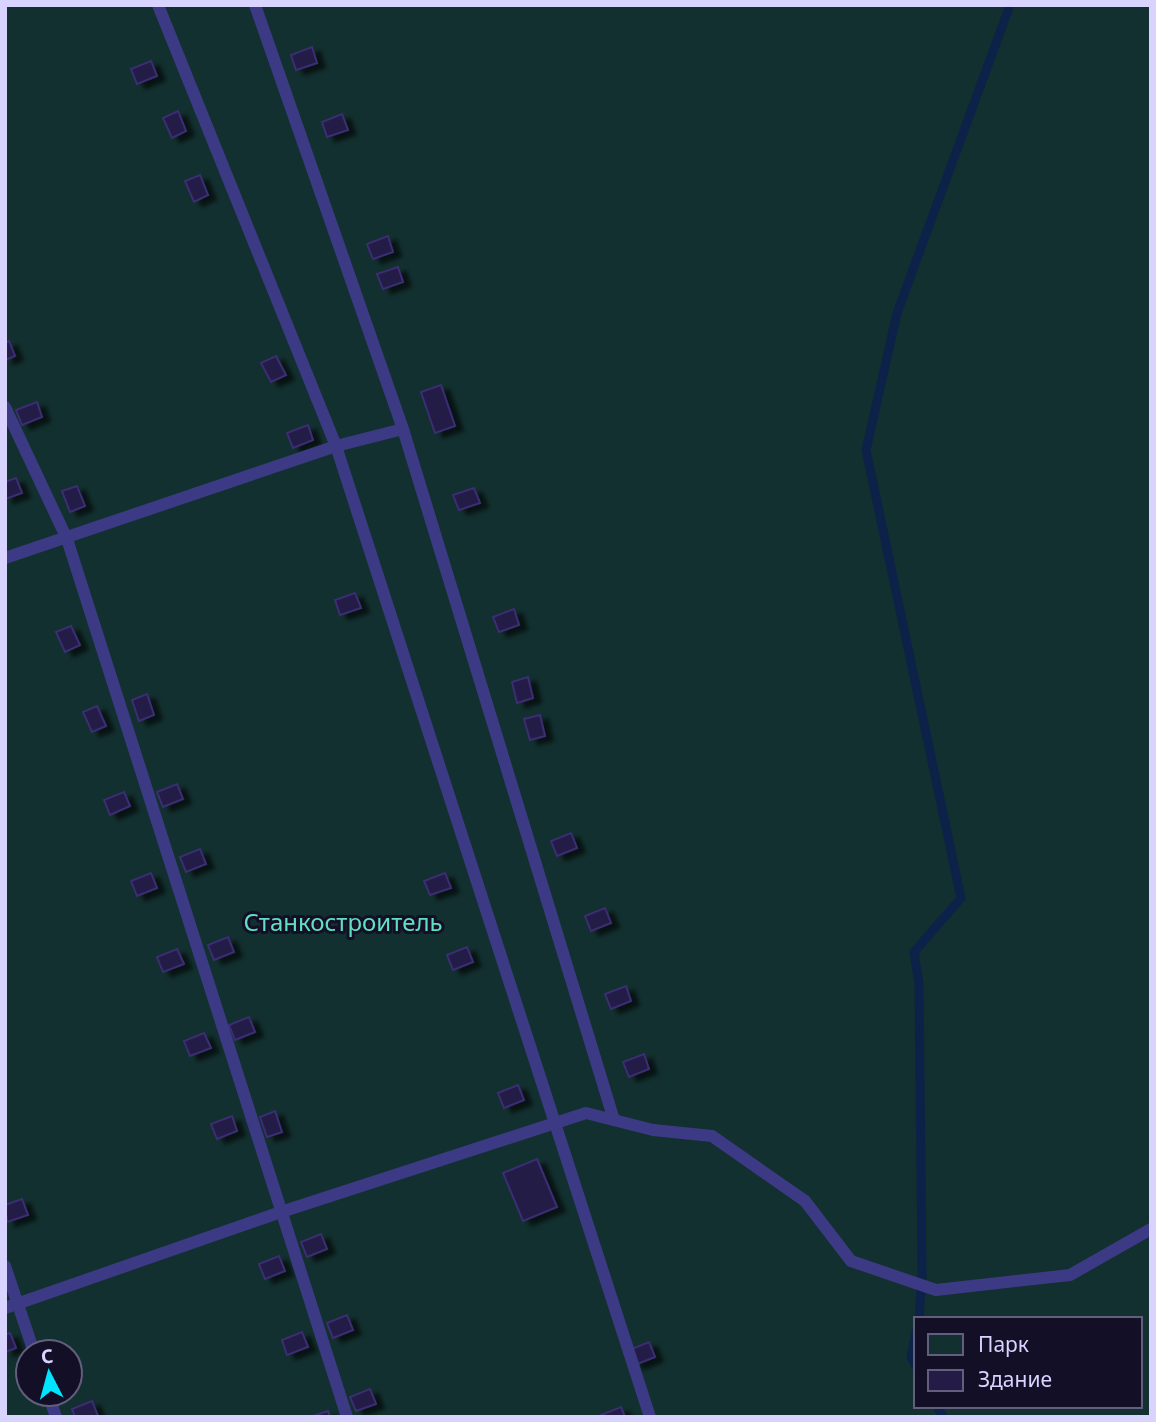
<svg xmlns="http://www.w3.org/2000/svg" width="1156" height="1422" font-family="'Noto Sans',sans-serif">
  <defs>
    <filter id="shadow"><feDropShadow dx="8" dy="4.5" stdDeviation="2" flood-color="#0009"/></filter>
  </defs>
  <rect width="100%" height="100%" fill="#130f26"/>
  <path fill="#12302f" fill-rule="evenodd" d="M5,5h1146v1412h-1146zM916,1319h224v87h-224zM28,1352h42v42h-42z"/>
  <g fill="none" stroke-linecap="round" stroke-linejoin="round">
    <g stroke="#0c2248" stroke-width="9">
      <polyline points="919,1319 922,1273 919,984 914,952 961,898 866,450 897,313 1010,5"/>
      <polyline points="916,1332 911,1357 916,1366"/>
      <polyline points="937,1406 943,1417"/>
    </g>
  </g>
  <g fill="#241b47" stroke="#3b2d73" stroke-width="2" filter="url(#shadow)">
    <polygon points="312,47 317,63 296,70 291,55"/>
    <polygon points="151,61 157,76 137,84 131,69"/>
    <polygon points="178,111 186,131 172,138 163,118"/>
    <polygon points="342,114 348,130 327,137 322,122"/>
    <polygon points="200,175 208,195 194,202 185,181"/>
    <polygon points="388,236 393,252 373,259 367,244"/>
    <polygon points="398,267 403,282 383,289 377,274"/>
    <polygon points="9,341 15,356 5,360 5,343"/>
    <polygon points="276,356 286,375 271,382 261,363"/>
    <polygon points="441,385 455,426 435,433 421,392"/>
    <polygon points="37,402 42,417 22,425 16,410"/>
    <polygon points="308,425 313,440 293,448 287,433"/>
    <polygon points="16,478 22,493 5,499 5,482"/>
    <polygon points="77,486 85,506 70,512 62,491"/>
    <polygon points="474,488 480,503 459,510 453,495"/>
    <polygon points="355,593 361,608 340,615 335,600"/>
    <polygon points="514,609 519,625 499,632 493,617"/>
    <polygon points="71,626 80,645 65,652 56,632"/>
    <polygon points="528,677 533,698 517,703 512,682"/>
    <polygon points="147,694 154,715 139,721 132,700"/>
    <polygon points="97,706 106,726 92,732 83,712"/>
    <polygon points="540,715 545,736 530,740 524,719"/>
    <polygon points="177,784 183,799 163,807 157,792"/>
    <polygon points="124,792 130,806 110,815 104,800"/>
    <polygon points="571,833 577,848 557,856 551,841"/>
    <polygon points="200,849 206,864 186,872 180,857"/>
    <polygon points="151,873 157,888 137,896 131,881"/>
    <polygon points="445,873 451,888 430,895 424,881"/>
    <polygon points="605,908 611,923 591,931 585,916"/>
    <polygon points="228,937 234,952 214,960 208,945"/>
    <polygon points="467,947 473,962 453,970 447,955"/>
    <polygon points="177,949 184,964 163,972 157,957"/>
    <polygon points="626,986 631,1001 611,1009 605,994"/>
    <polygon points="249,1017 255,1032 235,1040 229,1025"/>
    <polygon points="204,1033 211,1048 190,1056 184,1041"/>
    <polygon points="644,1054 649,1069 629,1077 623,1062"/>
    <polygon points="518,1085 524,1100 504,1108 498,1093"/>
    <polygon points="275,1111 282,1132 267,1137 260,1117"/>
    <polygon points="232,1116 237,1131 217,1139 211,1124"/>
    <polygon points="537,1159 557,1207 523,1221 503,1173"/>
    <polygon points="22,1199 28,1215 7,1222 5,1205"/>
    <polygon points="321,1234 327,1249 307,1257 301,1242"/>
    <polygon points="279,1256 285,1271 265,1279 259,1264"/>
    <polygon points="347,1315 353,1330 333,1338 327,1323"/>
    <polygon points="302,1332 308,1347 287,1355 282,1340"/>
    <polygon points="10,1333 16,1348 5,1352 5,1335"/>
    <polygon points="649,1342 655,1357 635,1365 629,1350"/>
    <polygon points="370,1389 376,1404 356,1411 350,1397"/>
    <polygon points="92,1401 98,1416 75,1417 72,1409"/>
    <polygon points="621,1407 625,1417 602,1417 601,1415"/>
    <polygon points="328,1411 330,1417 313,1417 313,1416"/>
  </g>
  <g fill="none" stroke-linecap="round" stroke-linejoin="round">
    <g stroke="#3d3a85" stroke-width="12">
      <polyline points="158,5 336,446 650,1417"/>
      <polyline points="255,5 403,429"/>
      <polyline points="5,407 67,539 347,1417"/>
      <polyline points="5,558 336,446 403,429 614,1120"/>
      <polyline points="5,1266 34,1352"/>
      <polyline points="5,1308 281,1212 586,1113 653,1130 712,1136 805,1201 851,1261 936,1290 1070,1275 1151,1229"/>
      <polyline points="48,1394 56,1417"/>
    </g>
  </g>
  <g text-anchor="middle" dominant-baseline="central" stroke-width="6" stroke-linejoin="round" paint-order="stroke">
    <g font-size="24" fill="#5fe0c0" stroke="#130f26">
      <text x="343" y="921">Станкостроитель</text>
    </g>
  </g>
  <rect width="1156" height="1422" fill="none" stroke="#d9d4ff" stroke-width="14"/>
  <rect x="914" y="1317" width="228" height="91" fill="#130f26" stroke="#625e7d" stroke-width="2"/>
  <rect x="928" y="1334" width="35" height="21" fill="#12302f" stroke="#625e7d" stroke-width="2"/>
  <text x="978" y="1352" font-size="21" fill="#d9d4ff">Парк</text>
  <rect x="928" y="1370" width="35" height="21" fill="#241b47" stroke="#625e7d" stroke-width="2"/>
  <text x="978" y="1387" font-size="21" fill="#d9d4ff">Здание</text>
  <g transform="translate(49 1373) rotate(354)"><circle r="33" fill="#130f26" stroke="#625e7d" stroke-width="2"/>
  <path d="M0-5L12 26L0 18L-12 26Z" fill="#00e5ff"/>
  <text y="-10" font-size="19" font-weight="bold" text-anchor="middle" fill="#d9d4ff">С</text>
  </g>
</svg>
